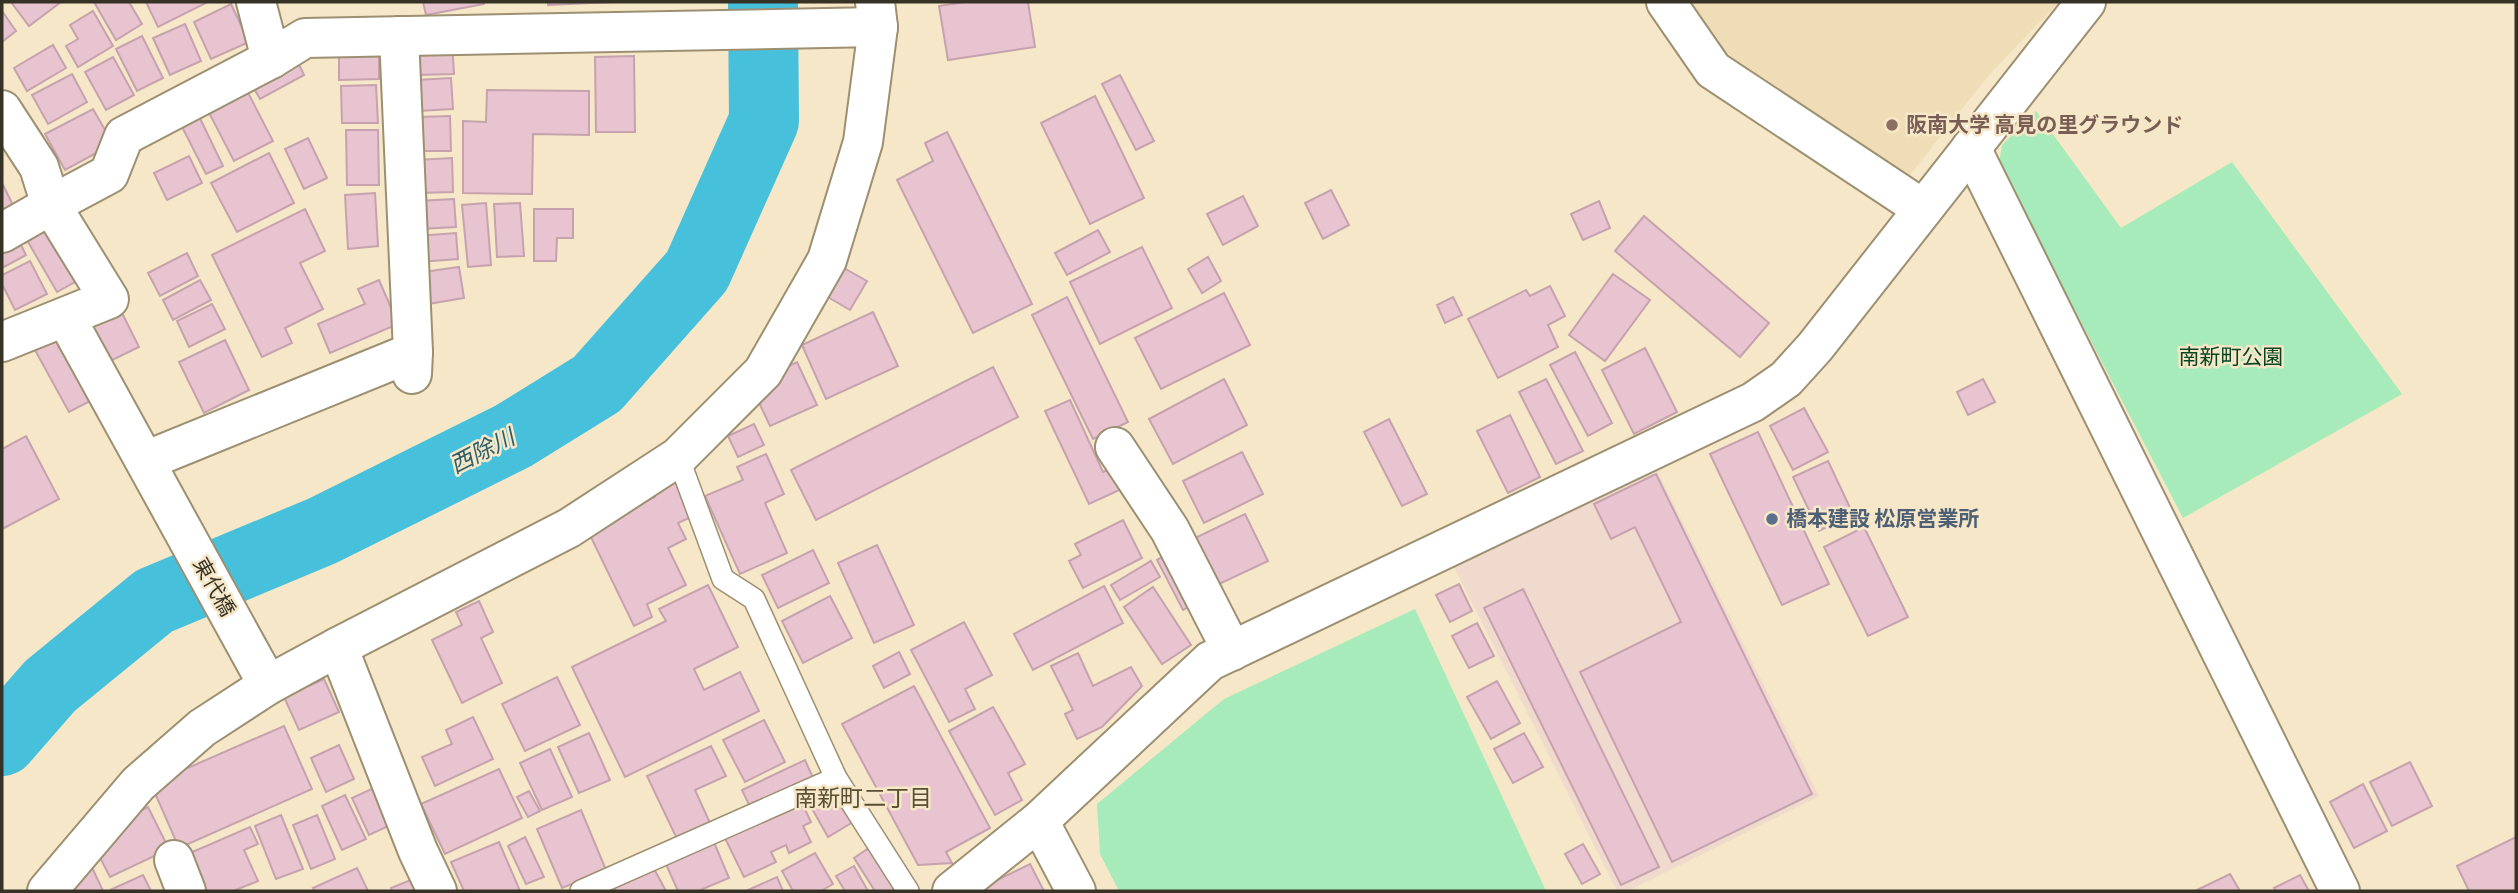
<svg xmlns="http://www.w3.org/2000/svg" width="2518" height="893" font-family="'Fira Sans Condensed','Noto Sans JP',sans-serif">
  <rect width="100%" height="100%" fill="#f5e7c7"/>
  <polygon fill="#eeddb6" points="1691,2 2059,2 1989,75 1909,176 1725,52"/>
  <polygon fill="#f0d9cd" points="1654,465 1819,796 1628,891 1617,891 1453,565"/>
  <g fill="#a6ebb9">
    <polygon points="2036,111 2121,228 2232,162 2402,394 2183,518 1999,164 2002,145"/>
    <polygon points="1415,609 1546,891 1119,891 1100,854 1097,804 1224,699"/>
  </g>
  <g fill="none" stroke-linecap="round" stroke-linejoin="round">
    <polyline stroke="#46c0db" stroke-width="70" points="2,741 50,686 154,601 322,531 513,436 597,384 697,271 764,121 763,2"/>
  </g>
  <g fill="#e8c4d0" stroke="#c5a2ae" stroke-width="2">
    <polygon points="11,2 61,2 29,26"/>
    <polygon points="94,2 129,2 142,24 116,40"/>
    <polygon points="146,2 206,2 206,3 158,27"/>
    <polygon points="423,2 484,2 484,4 426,15"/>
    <polygon points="548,2 613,2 548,5"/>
    <polygon points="965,2 1028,2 1035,47 948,60 939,6"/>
    <polygon points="231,4 249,42 211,59 194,22"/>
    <polygon points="2,11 16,31 2,42"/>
    <polygon points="93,11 113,46 78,67 66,46 78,39 70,25"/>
    <polygon points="185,24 201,61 170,75 153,38"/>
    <polygon points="142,36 163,78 137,91 116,49"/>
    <polygon points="416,41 452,41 454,74 417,75"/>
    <polygon points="53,45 66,68 27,91 14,68"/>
    <polygon points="379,45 379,79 339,80 339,46"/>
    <polygon points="294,54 304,75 260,99 248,78"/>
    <polygon points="634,56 635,132 596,132 595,57"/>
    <polygon points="113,57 134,95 106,110 85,72"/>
    <polygon points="72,74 87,102 48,124 32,95"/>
    <polygon points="1120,75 1154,141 1136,150 1102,84"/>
    <polygon points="451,78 453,109 418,111 416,80"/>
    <polygon points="244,85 273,141 234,161 205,105"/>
    <polygon points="376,85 378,123 342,123 341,86"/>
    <polygon points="487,90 589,91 589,135 533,134 532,194 463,193 463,121 486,122"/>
    <polygon points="1095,96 1144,198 1090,224 1041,123"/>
    <polygon points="93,109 113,144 65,170 45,134"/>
    <polygon points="196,110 223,166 206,174 178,119"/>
    <polygon points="450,116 451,151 420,151 419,117"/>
    <polygon points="346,130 378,130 379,185 347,185"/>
    <polygon points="947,132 1032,304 973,333 897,180 933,161 925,143"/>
    <polygon points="308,138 327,178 304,189 285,149"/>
    <polygon points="269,153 294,203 237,232 211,183"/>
    <polygon points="189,156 202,183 167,200 154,173"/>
    <polygon points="452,158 453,192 419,193 417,160"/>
    <polygon points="2,183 16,211 2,219"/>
    <polygon points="1331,190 1349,225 1323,239 1305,203"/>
    <polygon points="375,193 378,246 348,249 345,195"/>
    <polygon points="1243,196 1258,226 1223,245 1207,214"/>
    <polygon points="454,199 456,227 419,229 417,201"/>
    <polygon points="1599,201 1610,228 1583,240 1571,214"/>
    <polygon points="486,203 491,265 468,267 462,205"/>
    <polygon points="520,203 524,256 497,257 494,204"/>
    <polygon points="305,209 325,251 300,263 323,309 285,328 292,343 262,357 212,255"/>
    <polygon points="534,209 573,209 573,238 557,238 556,261 534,261"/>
    <polygon points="1644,216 1769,323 1740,357 1615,251"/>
    <polygon points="49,221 82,278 57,292 24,235"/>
    <polygon points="1098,230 1110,252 1067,275 1055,253"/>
    <polygon points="15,233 26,255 2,268 2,240"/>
    <polygon points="456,233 458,259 419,262 417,236"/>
    <polygon points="1142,247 1172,308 1100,344 1070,282"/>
    <polygon points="187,253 198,276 160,296 148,273"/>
    <polygon points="1208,257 1221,281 1202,293 1188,269"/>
    <polygon points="30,261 47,294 15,310 2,284 2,275"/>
    <polygon points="459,267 464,298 428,304 423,272"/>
    <polygon points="842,267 867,281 850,310 826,296"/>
    <polygon points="1613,274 1650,300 1605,361 1569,335"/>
    <polygon points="200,280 211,300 173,320 163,300"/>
    <polygon points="379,280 398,324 330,353 318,324 365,304 358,289"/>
    <polygon points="1550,286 1565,316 1548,325 1558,347 1498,378 1468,319 1526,290 1530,296"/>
    <polygon points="1224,293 1250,345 1161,389 1135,338"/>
    <polygon points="1067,297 1128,422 1093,439 1032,315"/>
    <polygon points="1453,297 1462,315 1445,323 1437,305"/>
    <polygon points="117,303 139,347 104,364 82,321"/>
    <polygon points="212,304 225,329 189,347 177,321"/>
    <polygon points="873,312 898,366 826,399 802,345"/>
    <polygon points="54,328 92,400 69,412 30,341"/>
    <polygon points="225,340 249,390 204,413 179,362"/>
    <polygon points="1645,348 1677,412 1634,434 1602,370"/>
    <polygon points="1575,352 1612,423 1588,436 1550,365"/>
    <polygon points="797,362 817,405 770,426 755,394 770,375"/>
    <polygon points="993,367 1018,417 816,520 791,470"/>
    <polygon points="1224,379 1247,425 1173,464 1149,419"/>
    <polygon points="1546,379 1583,451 1556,464 1519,392"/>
    <polygon points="1983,379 1995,402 1968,415 1957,392"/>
    <polygon points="1070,400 1103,472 1118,466 1128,486 1089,504 1045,411"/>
    <polygon points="1804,408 1828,452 1793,470 1770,426"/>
    <polygon points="1510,415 1540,477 1508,493 1477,431"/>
    <polygon points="1389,419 1427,494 1402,506 1364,432"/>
    <polygon points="754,424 764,445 738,457 728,436"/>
    <polygon points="1758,432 1829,584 1782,605 1710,454"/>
    <polygon points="26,436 59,499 2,529 2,449"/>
    <polygon points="1242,452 1263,494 1204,523 1183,481"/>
    <polygon points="766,454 784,494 765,503 787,553 740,574 705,496 743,480 737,467"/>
    <polygon points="1828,461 1853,514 1819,531 1793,477"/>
    <polygon points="1656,474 1812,794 1672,862 1580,672 1681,622 1635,527 1611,539 1594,504"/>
    <polygon points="673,477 691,517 678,523 686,539 668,548 686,585 647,604 652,617 634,626 587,529 655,497 651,488"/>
    <polygon points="1245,514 1268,561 1215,586 1193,539"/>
    <polygon points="1123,520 1142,558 1083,588 1069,561 1081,555 1075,544"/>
    <polygon points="1864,527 1908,617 1868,636 1824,547"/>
    <polygon points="877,545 914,625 874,643 838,563"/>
    <polygon points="813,550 829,583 778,608 762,575"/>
    <polygon points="1171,552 1198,602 1183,610 1157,560"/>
    <polygon points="1151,561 1160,577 1120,600 1111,585"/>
    <polygon points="1459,584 1472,611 1450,622 1436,595"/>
    <polygon points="708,585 738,647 694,669 704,690 740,672 759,711 625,777 572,667 666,621 659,609"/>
    <polygon points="1104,586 1123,623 1033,670 1014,634"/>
    <polygon points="1153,587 1191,645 1162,664 1124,607"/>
    <polygon points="1523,589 1659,867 1621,885 1484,608"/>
    <polygon points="830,596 852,638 803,663 782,621"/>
    <polygon points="479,601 493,632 481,638 502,683 462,703 432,640 462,625 456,612"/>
    <polygon points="964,622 992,675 965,689 975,709 949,722 911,650"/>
    <polygon points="1477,623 1494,656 1469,668 1452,636"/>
    <polygon points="899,652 910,674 884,688 873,666"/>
    <polygon points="1078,653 1093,686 1131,667 1142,686 1102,727 1077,739 1065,714 1073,710 1051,666"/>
    <polygon points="557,677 580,725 525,751 502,704"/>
    <polygon points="324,679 339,712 299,730 284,697"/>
    <polygon points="1497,681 1520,723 1491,739 1467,697"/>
    <polygon points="914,686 990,828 946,852 952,863 918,865 842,724"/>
    <polygon points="993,707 1025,764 1008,773 1022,800 995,815 949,731"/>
    <polygon points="473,717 493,759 435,786 422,757 452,744 446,730"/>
    <polygon points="764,720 785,762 745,782 723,740"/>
    <polygon points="284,726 312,789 179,848 151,784"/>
    <polygon points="589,733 610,780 579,793 558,747"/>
    <polygon points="1524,733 1543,767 1513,783 1494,749"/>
    <polygon points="339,745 354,779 326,792 311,758"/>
    <polygon points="711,746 726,776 695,790 710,823 677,839 647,776"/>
    <polygon points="550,749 572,797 542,810 520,763"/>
    <polygon points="805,760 814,780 751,809 742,790"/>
    <polygon points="2410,762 2432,806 2392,826 2370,782"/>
    <polygon points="499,769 522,818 445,854 421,804"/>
    <polygon points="831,784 853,822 828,837 806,798"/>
    <polygon points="2363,784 2387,831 2354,848 2330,802"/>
    <polygon points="378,786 395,823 369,835 352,798"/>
    <polygon points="529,791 540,811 528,817 517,797"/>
    <polygon points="345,795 366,839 342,850 322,806"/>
    <polygon points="800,799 811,822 803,826 811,842 789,853 786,845 771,852 776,862 744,877 724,836"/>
    <polygon points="148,807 169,849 110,877 94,846 124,831 119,821"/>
    <polygon points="581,810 606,870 562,888 537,829"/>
    <polygon points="281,815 303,869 276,879 255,826"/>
    <polygon points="317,815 335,859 311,869 293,825"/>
    <polygon points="250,827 258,844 244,850 258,881 233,891 206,891 190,853"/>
    <polygon points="525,837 544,877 526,884 508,846"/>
    <polygon points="2516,837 2516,891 2469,891 2457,866"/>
    <polygon points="713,840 729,878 698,891 678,891 665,862"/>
    <polygon points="499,842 520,891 464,891 451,862"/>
    <polygon points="1583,844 1600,874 1582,884 1565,854"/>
    <polygon points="872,846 898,891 875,891 854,858"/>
    <polygon points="815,853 833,884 821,891 793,891 782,871"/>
    <polygon points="89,861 103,891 62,891"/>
    <polygon points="1030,864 1044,891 975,891"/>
    <polygon points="854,866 868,891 845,891 836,876"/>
    <polygon points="653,867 666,891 616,891 614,887"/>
    <polygon points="357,868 368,891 315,891 313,888"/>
    <polygon points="2230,874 2240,891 2195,891"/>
    <polygon points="143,875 151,891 110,890"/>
    <polygon points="2300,875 2309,891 2276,891 2274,888"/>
    <polygon points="777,877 783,891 746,891"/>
    <polygon points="413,879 418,891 392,891 391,888"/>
  </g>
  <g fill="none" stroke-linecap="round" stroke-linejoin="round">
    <g stroke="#9d9072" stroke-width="24">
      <g id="service">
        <polyline points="678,457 723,579 754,599 836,778 908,891"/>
        <polyline points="581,891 836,778"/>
      </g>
    </g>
    <g stroke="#9d9072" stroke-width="42">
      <g id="minor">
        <polyline points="256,2 271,59"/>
        <polyline points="1666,2 1713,70 1923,209"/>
        <polyline points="399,36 413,352 412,374"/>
        <polyline points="2,110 39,167 51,205 2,233"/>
        <polyline points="66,318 268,685"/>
        <polyline points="2,342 109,299 51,205 109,174 124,136 271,59 305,38 878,27"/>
        <polyline points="1115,447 1170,530 1232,651"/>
        <polyline points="145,461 413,352"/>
        <polyline points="338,647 418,851 437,891"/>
        <polyline points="1039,821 1076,891"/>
        <polyline points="174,860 186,891"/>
        <polyline points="47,891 138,784 202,728 268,685 338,647 569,528 678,457 763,372 827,260 863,142 878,27 875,2"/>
      </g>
    </g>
    <g stroke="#9d9072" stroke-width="42">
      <g id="tertiary">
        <polyline points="1971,148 2340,891"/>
        <polyline points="952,891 1039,821 1210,661 1753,402 1786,379 1815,347 2086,2"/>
      </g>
    </g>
    <use href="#service" stroke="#fff" stroke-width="21"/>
    <use href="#minor" stroke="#fff" stroke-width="38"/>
    <use href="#tertiary" stroke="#fff" stroke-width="38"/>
  </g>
  <circle fill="#8d6e63" stroke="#f5e7c7" stroke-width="2.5" cx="1892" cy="125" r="7"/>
  <circle fill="#5c6f8a" stroke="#f5e7c7" stroke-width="2.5" cx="1772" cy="519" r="7"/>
  <g text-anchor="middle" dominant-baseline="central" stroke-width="5" stroke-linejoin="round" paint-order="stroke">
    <g font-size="21" font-weight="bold" fill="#785e54" stroke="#f5e7c7" text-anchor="start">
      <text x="1906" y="125">阪南大学 高見の里グラウンド</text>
    </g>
    <g font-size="21" fill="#074522" stroke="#f5e7c7">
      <text x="2231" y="357">南新町公園</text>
    </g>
    <g font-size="21" font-weight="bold" fill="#4e5e75" stroke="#f5e7c7" text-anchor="start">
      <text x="1786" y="519">橋本建設 松原営業所</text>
    </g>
    <g font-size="21" fill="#373226" stroke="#f5e7c7">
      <text transform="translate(214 587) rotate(61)">東代橋</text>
    </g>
    <g font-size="23" font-style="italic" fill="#2d5f6b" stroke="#f5e7c7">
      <text transform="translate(482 451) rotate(-27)">西除川</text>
    </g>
    <g font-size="23" fill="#594e32" stroke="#f5e7c7">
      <text x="863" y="798">南新町二丁目</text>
    </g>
  </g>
  <rect width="2518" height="893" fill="none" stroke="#373226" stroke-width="7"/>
</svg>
